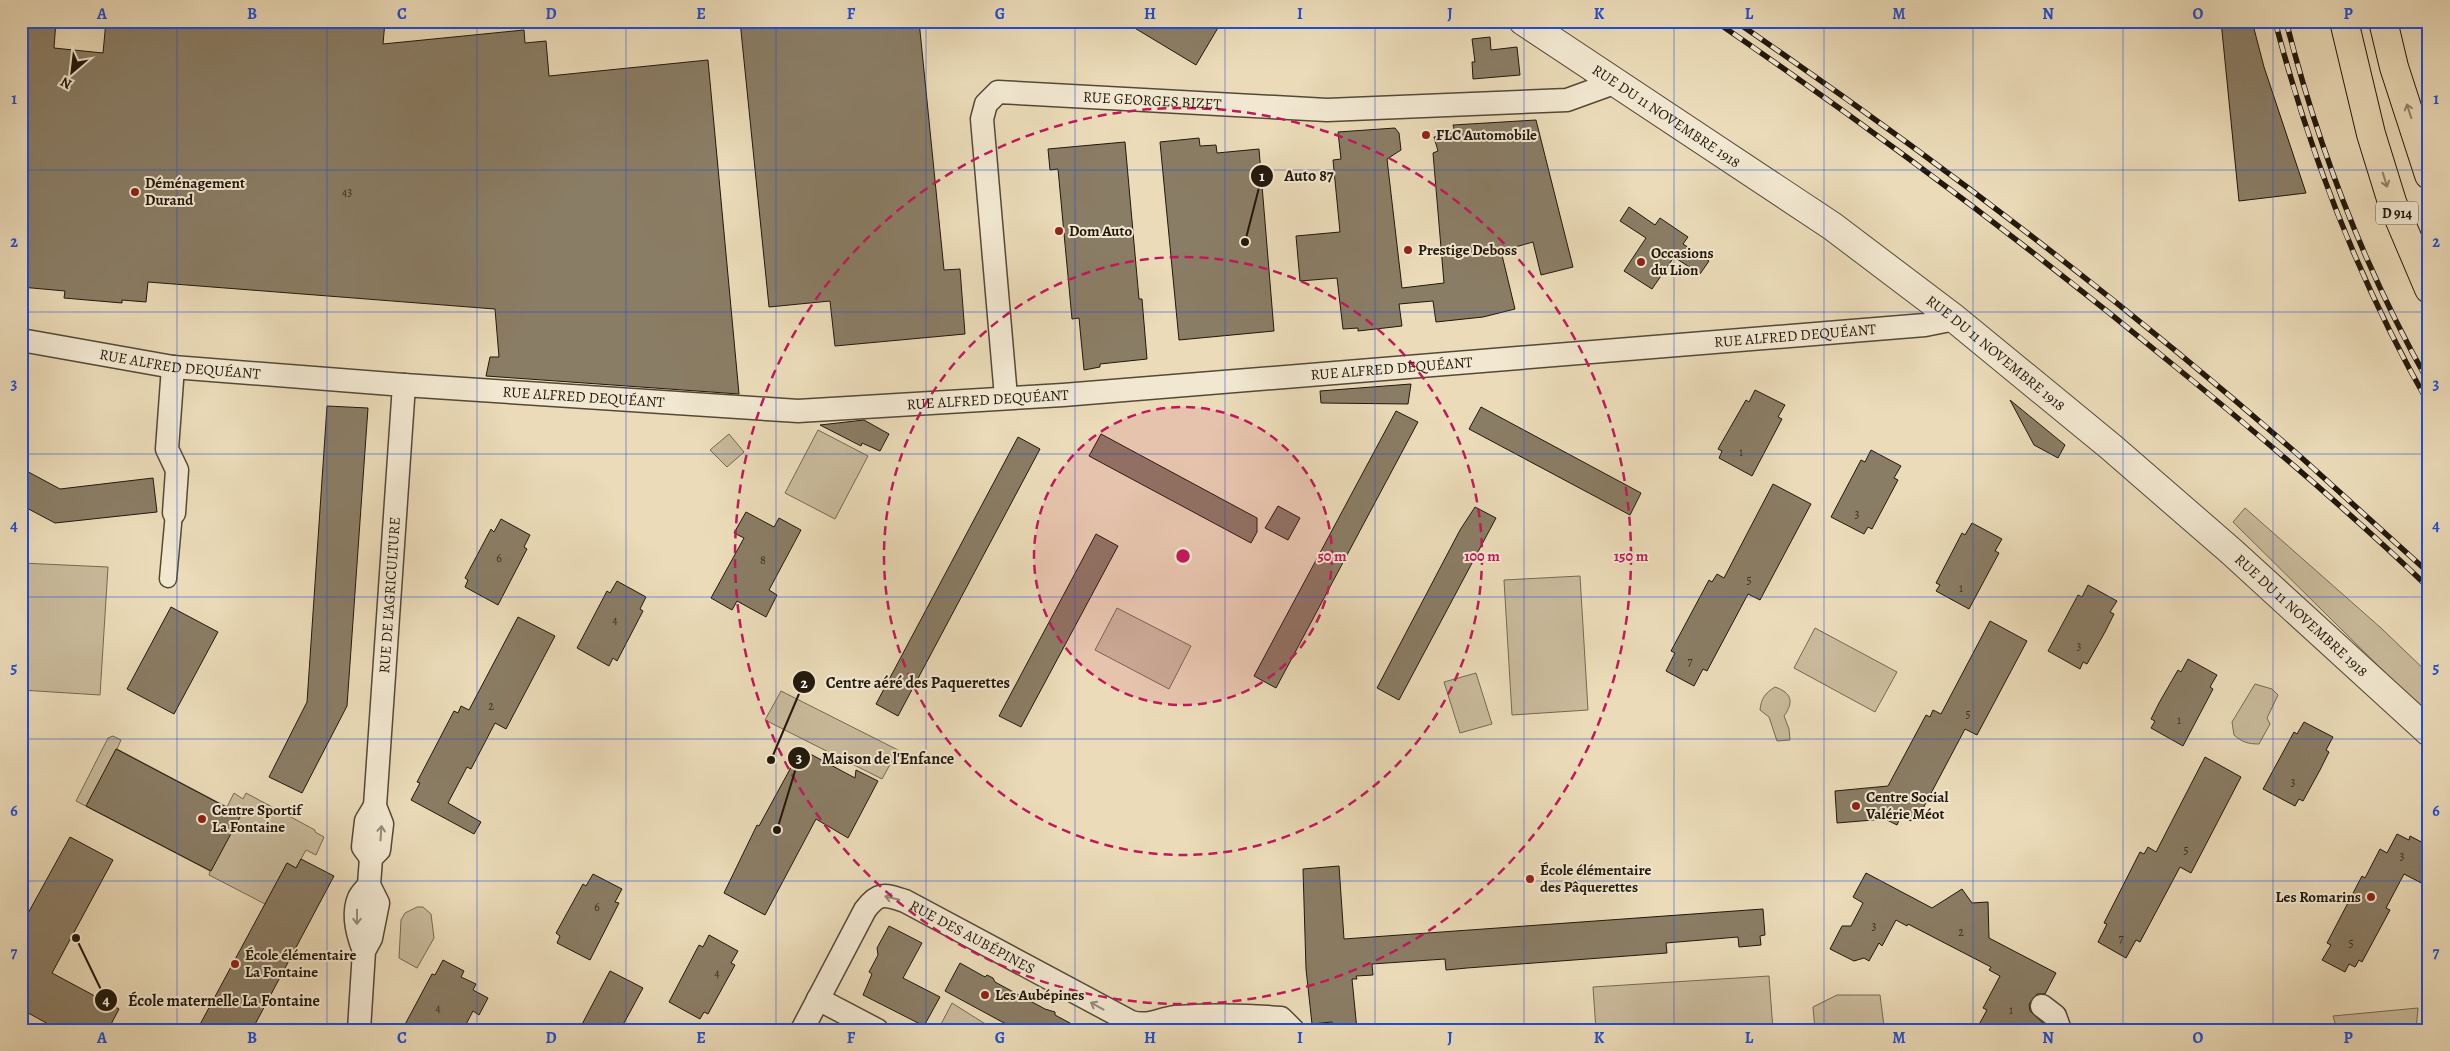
<svg xmlns="http://www.w3.org/2000/svg" width="2450" height="1051" font-family="Alegreya,serif">
  <rect width="100%" height="100%" fill="#ebdbb8"/>
  <filter id="stains"><feTurbulence type="fractalNoise" baseFrequency=".004" numOctaves="4"/><feColorMatrix values="0 0 0 0 .2 0 0 0 0 .09 0 0 0 0 .02 0 0 0 .5 -.17"/></filter>
  <radialGradient id="worn" r=".72"><stop offset=".6" stop-color="#630" stop-opacity="0"/><stop offset="1" stop-color="#630" stop-opacity=".3"/></radialGradient>
  <g fill="#c9ba9b" stroke="#756953">
    <polygon points="818,430 868,456 835,519 785,493"/>
    <polygon points="729,434 744,452 727,467 710,450"/>
    <polygon points="2245,508 2381,628 2429,674 2429,716 2233,522"/>
    <polygon points="21,563 108,567 100,695 21,690"/>
    <polygon points="1580,576 1588,710 1512,715 1504,580"/>
    <polygon points="1117,608 1191,646 1169,689 1095,650"/>
    <polygon points="1815,628 1897,672 1875,712 1794,668"/>
    <polygon points="1476,673 1492,724 1460,733 1444,682"/>
    <path d="M2255,684l17,5 6,6 -11,23 3,6 -11,20c-11,0 -17,-2 -25,-9l-2,-13z"/>
    <path d="M1775,687c17,6 19,15 9,29l5,13 1,11 -13,1 -8,-24 -9,-7c1,-11 5,-17 15,-23z"/>
    <polygon points="781,691 898,750 882,779 765,720"/>
    <polygon points="113,736 121,740 117,749 227,807 234,793 243,799 246,793 315,830 315,832 324,837 316,855 306,850 296,868 287,863 265,904 209,875 210,871 76,801 108,738"/>
    <polygon points="417,907 423,907 431,914 434,938 417,968 399,958 401,920 405,913"/>
    <polygon points="1769,976 1773,1030 1596,1030 1593,987"/>
    <polygon points="1837,995 1880,995 1884,1026 1877,1030 1815,1030 1813,1007"/>
    <polygon points="952,1003 995,1030 938,1030"/>
    <polygon points="2418,1008 2416,1030 2337,1030 2333,1016"/>
  </g>
  <g fill="#8a7d65" stroke="#21180b">
    <polygon points="21,21 56,21 54,48 103,53 106,21 385,21 383,44 524,30 525,43 546,41 549,76 708,60 739,394 486,376 490,357 499,357 495,309 148,282 146,302 122,300 122,303 64,298 65,291 21,287"/>
    <polygon points="740,21 919,21 944,270 960,269 965,334 835,346 830,301 769,307"/>
    <polygon points="1123,21 1222,21 1196,65"/>
    <polygon points="2221,21 2252,21 2264,67 2306,193 2239,201"/>
    <polygon points="1490,37 1491,50 1517,47 1520,75 1473,79 1472,62 1475,62 1472,39"/>
    <polygon points="1536,120 1573,267 1541,275 1533,242 1501,251 1515,309 1483,317 1436,322 1433,301 1399,304 1402,326 1358,331 1358,328 1343,329 1337,278 1300,281 1296,236 1340,232 1333,160 1341,159 1338,132 1395,128 1399,133 1401,150 1387,159 1402,288 1444,283 1433,153 1438,151 1434,137 1455,132 1453,125"/>
    <polygon points="1199,138 1200,146 1216,145 1217,153 1259,149 1274,331 1179,340 1160,142"/>
    <polygon points="1125,142 1139,299 1142,299 1147,359 1100,364 1100,367 1084,370 1079,318 1072,319 1058,169 1050,170 1048,149"/>
    <polygon points="1629,207 1655,225 1660,218 1688,237 1683,244 1709,261 1700,274 1674,257 1652,289 1624,271 1646,238 1620,221"/>
    <polygon points="1411,384 1408,404 1321,403 1320,391"/>
    <polygon points="1755,390 1785,405 1778,417 1782,419 1752,476 1719,458 1722,451 1718,449 1746,400 1749,402"/>
    <polygon points="2010,400 2065,445 2058,458 2034,445"/>
    <polygon points="327,406 368,408 347,706 302,793 269,777 307,702"/>
    <polygon points="1481,407 1641,493 1630,515 1469,429"/>
    <polygon points="1396,411 1418,422 1276,688 1254,676"/>
    <polygon points="864,420 889,434 880,451 862,443 861,446 820,425"/>
    <polygon points="1101,434 1257,518 1257,532 1251,543 1089,456"/>
    <polygon points="1018,437 1040,449 898,716 876,704"/>
    <polygon points="1871,450 1901,466 1894,478 1898,480 1872,529 1868,527 1864,534 1831,517 1861,460 1865,462"/>
    <polygon points="21,468 60,489 153,478 157,512 55,523 21,505"/>
    <polygon points="1773,484 1811,504 1760,600 1748,594 1707,671 1703,669 1694,686 1666,671 1675,653 1671,651 1709,580 1712,582 1717,574 1724,578"/>
    <polygon points="1278,506 1300,518 1288,540 1265,528"/>
    <polygon points="1475,507 1496,518 1399,700 1377,688 1460,530"/>
    <polygon points="746,512 774,527 779,518 801,530 769,590 777,595 766,617 737,601 732,610 711,598 744,538 734,533"/>
    <polygon points="501,519 530,535 524,547 527,549 498,605 465,587 468,580 465,578 491,529 494,532"/>
    <polygon points="1972,523 2002,539 1995,551 1999,553 1969,609 1936,591 1940,585 1936,583 1962,533 1965,535"/>
    <polygon points="1096,534 1118,546 1021,727 999,716"/>
    <polygon points="617,581 646,597 640,609 643,611 617,661 613,658 609,666 577,648 607,591 610,593"/>
    <polygon points="2088,585 2117,601 2110,612 2114,614 2105,632 2087,664 2083,662 2080,669 2048,651 2078,595 2082,597"/>
    <polygon points="171,607 218,632 174,714 127,689"/>
    <polygon points="518,617 555,636 506,729 495,723 471,769 467,767 448,803 481,822 474,834 411,800 420,783 417,782 454,711 458,713 461,706 469,710"/>
    <polygon points="1990,621 2027,641 1977,735 1965,729 1919,816 1915,814 1911,821 1901,816 1897,825 1885,819 1837,823 1835,791 1888,786 1926,715 1930,717 1933,710 1941,714"/>
    <polygon points="2188,659 2217,675 2210,687 2213,689 2183,746 2151,728 2155,721 2151,719 2159,703 2178,670 2181,672"/>
    <polygon points="2304,722 2333,737 2326,750 2329,752 2320,770 2303,801 2299,799 2295,806 2263,789 2294,732 2297,734"/>
    <polygon points="116,749 241,815 211,871 86,806"/>
    <polygon points="801,749 855,778 856,770 878,781 848,838 816,819 765,915 724,893 757,825 759,826"/>
    <polygon points="2205,757 2241,777 2191,873 2180,867 2140,942 2136,940 2126,958 2098,942 2107,924 2104,923 2140,852 2144,854 2148,847 2156,852"/>
    <polygon points="2397,834 2409,840 2410,836 2429,846 2429,887 2404,874 2386,908 2390,910 2362,962 2359,960 2355,967 2349,964 2345,972 2322,960 2331,945 2327,943 2362,876 2365,878 2380,849 2387,853"/>
    <polygon points="70,837 113,860 52,973 119,1009 108,1030 59,1030 21,1009 21,926"/>
    <polygon points="301,859 334,876 252,1030 197,1030 287,863 296,868"/>
    <polygon points="1339,866 1344,939 1763,909 1765,935 1760,936 1761,945 1739,947 1738,937 1666,943 1667,953 1467,968 1446,970 1445,959 1372,964 1373,975 1356,976 1357,979 1352,979 1357,1030 1332,1030 1332,1022 1312,1024 1306,969 1303,869"/>
    <polygon points="1866,873 1932,908 1962,889 1972,903 1988,902 1989,938 2056,973 2045,994 2037,994 2029,1004 2030,1011 2044,1024 2046,1030 1976,1030 1987,1010 1983,1008 2000,976 1989,970 1991,967 1908,924 1907,926 1896,920 1882,946 1879,943 1869,961 1864,958 1854,961 1830,949 1842,926 1851,926 1863,903 1853,897"/>
    <polygon points="593,874 622,889 615,902 619,903 590,960 557,943 560,936 556,933 583,884 586,886"/>
    <polygon points="889,926 922,943 903,978 940,997 924,1026 863,995 872,974 869,972 878,955 877,948"/>
    <polygon points="709,935 738,951 731,963 735,965 708,1014 704,1012 700,1019 669,1002 699,945 703,947"/>
    <polygon points="443,960 464,971 461,977 476,984 473,990 488,998 479,1015 473,1011 463,1030 402,1030 432,974 435,975"/>
    <polygon points="960,963 985,977 987,975 993,978 995,982 1045,1009 1055,1012 1055,1015 1083,1030 1017,1030 945,991"/>
    <polygon points="610,971 643,988 630,1012 620,1030 579,1030"/>
  </g>
  <g fill="none" stroke-linecap="round" stroke-linejoin="round">
    <g stroke="#544936" stroke-width="19">
      <polyline id="pedestrian" points="168,579 174,513"/>
    </g>
    <g stroke="#544936" stroke-width="25">
      <g id="minor">
        <path id="s1" d="M21,340l152,27 231,18 394,26 265,-16 862,-70 30,-6"/>
        <polyline points="173,367 167,449 177,470 174,513"/>
        <path id="s2" d="M1006,397l-24,-278 4,-15 12,-12 329,18 240,-10 47,-17"/>
        <polyline points="371,858 363,847 366,821 375,806"/>
        <path d="M364,951c-6,-15 -12,-37 -5,-53 2,-5 7,-9 10,-13"/>
        <polyline points="818,999 877,1030"/>
        <polyline points="2042,1006 2055,1016 2060,1030"/>
        <path id="s3" d="M359,1030l5,-79 7,-13 7,-35 -9,-18 2,-27 8,-8 1,-9 2,-17 -7,-18 29,-421"/>
        <path id="s4" d="M802,1030l63,-120c14,-19 21,-15 40,-9l226,121c19,5 27,-3 45,-5 35,-2 70,-2 105,1l12,12"/>
      </g>
    </g>
    <g stroke="#544936" stroke-width="30">
      <g id="tertiary">
        <path id="s5" d="M1523,21l309,205 123,93 156,128 121,105 197,180"/>
      </g>
    </g>
    <g stroke="#21180b" stroke-width="30">
      <g id="trunk">
        <polyline points="2344,21 2371,134 2392,202 2429,289"/>
        <polyline points="2383,21 2394,67 2429,175"/>
      </g>
    </g>
    <use href="#pedestrian" stroke="#f2e8d1" stroke-width="16"/>
    <use href="#minor" stroke="#f2e8d1" stroke-width="22"/>
    <use href="#tertiary" stroke="#f2e8d1" stroke-width="28"/>
    <use href="#trunk" stroke="#ebdbb8" stroke-width="28"/>
    <g stroke="#21180b" stroke-width="5.5">
      <g id="rail">
        <path d="M1715,21c159,109 313,224 462,347 86,70 172,143 252,220"/>
        <path d="M1735,21c197,135 388,280 568,438 42,38 84,76 126,114"/>
        <path d="M2275,21c35,134 85,263 154,383"/>
        <path d="M2286,21c32,126 79,249 143,362"/>
      </g>
    </g>
    <use href="#rail" stroke="#f2e8d1" stroke-width="4" stroke-dasharray="11" stroke-linecap="butt"/>
  </g>
  <defs><path id="oneway-shaft" d="M-6 0H5M1.5-3L5.5 0L1.5 3" fill="none" stroke-width="1.6" stroke-linecap="round" stroke-linejoin="round" transform="scale(1.25)"/></defs>
  <g stroke="#90836a">
    <use href="#oneway-shaft" transform="translate(2409 111) rotate(-108)"/>
    <use href="#oneway-shaft" transform="translate(2385 180) rotate(73)"/>
  </g>
  <g stroke="#948a78">
    <use href="#oneway-shaft" transform="translate(381 833) rotate(-86)"/>
    <use href="#oneway-shaft" transform="translate(892 898) rotate(-166)"/>
    <use href="#oneway-shaft" transform="translate(357 917) rotate(90)"/>
    <use href="#oneway-shaft" transform="translate(1097 1006) rotate(-151)"/>
  </g>
  <path fill="none" stroke="#1d4ed8" stroke-width="1" stroke-opacity="0.55" d="M177,21v1009M327,21v1009M477,21v1009M626,21v1009M776,21v1009M926,21v1009M1075,21v1009M1225,21v1009M1375,21v1009M1524,21v1009M1674,21v1009M1824,21v1009M1973,21v1009M2123,21v1009M2273,21v1009M21,170h2408M21,312h2408M21,454h2408M21,597h2408M21,739h2408M21,881h2408"/>
  <circle cx="1183" cy="556" r="149" fill="#c2185b" fill-opacity=".12"/>
  <g fill="none" stroke="#c2185b" stroke-width="2.5" stroke-dasharray="9 6">
    <circle cx="1183" cy="556" r="149"/>
    <circle cx="1183" cy="556" r="299"/>
    <circle cx="1183" cy="556" r="448"/>
  </g>
  <g fill="#8f2418" stroke="#f2e8d1" stroke-width="2">
    <circle cx="1426" cy="135" r="5"/>
    <circle cx="135" cy="192" r="5"/>
    <circle cx="1059" cy="231" r="5"/>
    <circle cx="1408" cy="250" r="5"/>
    <circle cx="1641" cy="262" r="5"/>
    <circle cx="1856" cy="806" r="5"/>
    <circle cx="202" cy="819" r="5"/>
    <circle cx="1530" cy="879" r="5"/>
    <circle cx="2371" cy="897" r="5"/>
    <circle cx="235" cy="964" r="5"/>
    <circle cx="985" cy="995" r="5"/>
  </g>
  <g text-anchor="middle" dominant-baseline="central" stroke-width="4" stroke-linejoin="round" paint-order="stroke">
    <g font-size="12" fill="#3b3122">
      <text x="347" y="192">43</text>
      <text x="1741" y="452">1</text>
      <text x="1857" y="514">3</text>
      <text x="499" y="558">6</text>
      <text x="763" y="560">8</text>
      <text x="1749" y="580">5</text>
      <text x="1961" y="588">1</text>
      <text x="615" y="620">4</text>
      <text x="2079" y="646">3</text>
      <text x="1690" y="661">7</text>
      <text x="491" y="706">2</text>
      <text x="1968" y="714">5</text>
      <text x="2179" y="720">1</text>
      <text x="2293" y="782">3</text>
      <text x="2186" y="850">5</text>
      <text x="2402" y="856">3</text>
      <text x="597" y="907">6</text>
      <text x="1874" y="926">3</text>
      <text x="1961" y="932">2</text>
      <text x="2121" y="938">7</text>
      <text x="2351" y="943">5</text>
      <text x="717" y="973">4</text>
      <text x="438" y="1008">4</text>
      <text x="2011" y="1010">1</text>
    </g>
    <rect fill="#f2e8d1" stroke="#605646" stroke-width="1" x="2376" y="201.5" width="42" height="23" rx="4"/>
    <g font-size="14" font-weight="bold" fill="#21180b">
      <text x="2397" y="213">D 914</text>
    </g>
    <g font-size="15" fill="#21180b" stroke="#f2e8d1">
      <text stroke="none"><textPath href="#s2" startOffset="466">RUE GEORGES BIZET</textPath></text>
      <text stroke="none"><textPath href="#s5" startOffset="172">RUE DU 11 NOVEMBRE 1918</textPath></text>
      <text stroke="none"><textPath href="#s1" startOffset="1781">RUE ALFRED DEQUÉANT</textPath></text>
      <text stroke="none"><textPath href="#s5" startOffset="578">RUE DU 11 NOVEMBRE 1918</textPath></text>
      <text stroke="none"><textPath href="#s1" startOffset="161">RUE ALFRED DEQUÉANT</textPath></text>
      <text stroke="none"><textPath href="#s1" startOffset="1376">RUE ALFRED DEQUÉANT</textPath></text>
      <text stroke="none"><textPath href="#s1" startOffset="566">RUE ALFRED DEQUÉANT</textPath></text>
      <text stroke="none"><textPath href="#s1" startOffset="971">RUE ALFRED DEQUÉANT</textPath></text>
      <text stroke="none"><textPath href="#s3" startOffset="445">RUE DE L'AGRICULTURE</textPath></text>
      <text stroke="none"><textPath href="#s5" startOffset="981">RUE DU 11 NOVEMBRE 1918</textPath></text>
      <text stroke="none"><textPath href="#s4" startOffset="258">RUE DES AUBÉPINES</textPath></text>
    </g>
    <g font-size="15" font-weight="bold" fill="#21180b" stroke="#f2e8d1" text-anchor="start">
      <text x="1436" y="135">FLC Automobile</text>
      <text x="145" y="183">Déménagement<tspan x="145" dy="17">Durand</tspan></text>
      <text x="1069" y="231">Dom Auto</text>
      <text x="1418" y="250">Prestige Deboss</text>
      <text x="1651" y="253">Occasions<tspan x="1651" dy="17">du Lion</tspan></text>
      <text x="1866" y="797">Centre Social<tspan x="1866" dy="17">Valérie Méot</tspan></text>
      <text x="212" y="810">Centre Sportif<tspan x="212" dy="17">La Fontaine</tspan></text>
      <text x="1540" y="870">École élémentaire<tspan x="1540" dy="17">des Pâquerettes</tspan></text>
      <text x="2361" y="897" text-anchor="end">Les Romarins</text>
      <text x="245" y="955">École élémentaire<tspan x="245" dy="17">La Fontaine</tspan></text>
      <text x="995" y="995">Les Aubépines</text>
    </g>
  </g>
  <circle cx="1183" cy="556" r="8" fill="#c2185b" stroke="#f2e8d1" stroke-width="2.5"/>
  <g font-size="15" text-anchor="middle" font-weight="bold" fill="#c2185b" stroke="#f2e8d1" stroke-width="4" stroke-linejoin="round" paint-order="stroke">
    <text x="1332" y="561">50 m</text>
    <text x="1482" y="561">100 m</text>
    <text x="1631" y="561">150 m</text>
  </g>
  <path fill="none" stroke="#21180b" stroke-width="2" d="M1245 242L1262 176M771 760L804 682M777 830L799 758M76 938L106 1000"/>
  <g fill="#21180b" stroke="#f2e8d1" stroke-width="2">
    <circle cx="1245" cy="242" r="5"/>
    <circle cx="771" cy="760" r="5"/>
    <circle cx="777" cy="830" r="5"/>
    <circle cx="76" cy="938" r="5"/>
    <circle cx="1262" cy="176" r="12"/>
    <circle cx="804" cy="682" r="12"/>
    <circle cx="799" cy="758" r="12"/>
    <circle cx="106" cy="1000" r="12"/>
  </g>
  <g font-size="15" text-anchor="middle" font-weight="bold" fill="#fff">
    <text x="1262" y="181">1</text>
    <text x="804" y="688">2</text>
    <text x="799" y="763">3</text>
    <text x="106" y="1005">4</text>
  </g>
  <g font-size="16" text-anchor="middle" font-weight="bold" fill="#21180b" stroke="#f2e8d1" stroke-width="4" stroke-linejoin="round" paint-order="stroke">
    <text x="1309" y="181">Auto 87</text>
    <text x="918" y="688">Centre aéré des Paquerettes</text>
    <text x="888" y="764">Maison de l'Enfance</text>
    <text x="224" y="1006">École maternelle La Fontaine</text>
  </g>
  <rect width="2450" height="1051" fill="none" stroke="#ebdbb8" stroke-width="55"/>
  <g transform="translate(72 72) rotate(208)" stroke="#f2e8d1" stroke-width="4" paint-order="stroke">
  <path d="M0-4L9 19L0 12L-9 19Z" fill="#21180b"/>
  <text y="-8" font-size="14" font-weight="bold" text-anchor="middle" fill="#21180b">N</text>
  </g>
  <rect x="28" y="28" width="2394" height="996" fill="none" stroke="#1d4ed8" stroke-width="2"/>
  <g font-size="16" text-anchor="middle" font-weight="bold" fill="#1d4ed8">
    <text x="102" y="19">A</text>
    <text x="252" y="19">B</text>
    <text x="402" y="19">C</text>
    <text x="551" y="19">D</text>
    <text x="701" y="19">E</text>
    <text x="851" y="19">F</text>
    <text x="1000" y="19">G</text>
    <text x="1150" y="19">H</text>
    <text x="1300" y="19">I</text>
    <text x="1450" y="19">J</text>
    <text x="1599" y="19">K</text>
    <text x="1749" y="19">L</text>
    <text x="1899" y="19">M</text>
    <text x="2048" y="19">N</text>
    <text x="2198" y="19">O</text>
    <text x="2348" y="19">P</text>
    <text x="14" y="104">1</text>
    <text x="2436" y="104">1</text>
    <text x="14" y="247">2</text>
    <text x="2436" y="247">2</text>
    <text x="14" y="389">3</text>
    <text x="2436" y="389">3</text>
    <text x="14" y="531">4</text>
    <text x="2436" y="531">4</text>
    <text x="14" y="673">5</text>
    <text x="2436" y="673">5</text>
    <text x="14" y="816">6</text>
    <text x="2436" y="816">6</text>
    <text x="14" y="958">7</text>
    <text x="2436" y="958">7</text>
    <text x="102" y="1043">A</text>
    <text x="252" y="1043">B</text>
    <text x="402" y="1043">C</text>
    <text x="551" y="1043">D</text>
    <text x="701" y="1043">E</text>
    <text x="851" y="1043">F</text>
    <text x="1000" y="1043">G</text>
    <text x="1150" y="1043">H</text>
    <text x="1300" y="1043">I</text>
    <text x="1450" y="1043">J</text>
    <text x="1599" y="1043">K</text>
    <text x="1749" y="1043">L</text>
    <text x="1899" y="1043">M</text>
    <text x="2048" y="1043">N</text>
    <text x="2198" y="1043">O</text>
    <text x="2348" y="1043">P</text>
  </g>
  <rect width="100%" height="100%" filter="url(#stains)"/>
  <rect width="100%" height="100%" fill="url(#worn)"/>
</svg>
